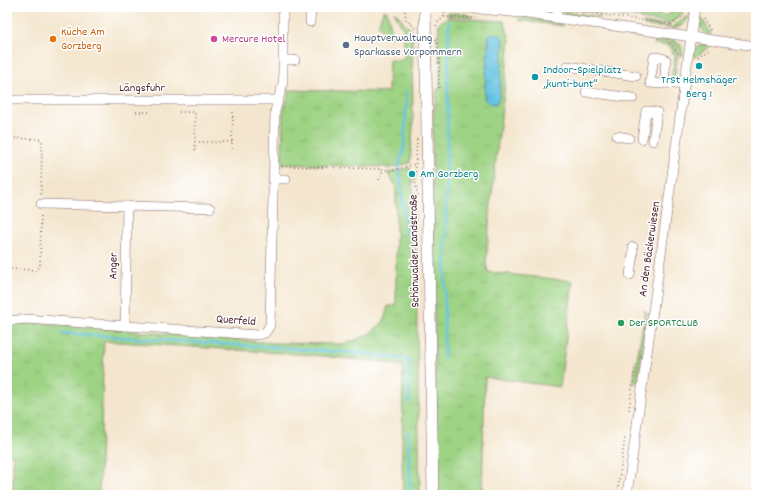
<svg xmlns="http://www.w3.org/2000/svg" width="763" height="502" font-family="Dekko,sans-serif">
  <defs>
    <pattern id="grass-tufts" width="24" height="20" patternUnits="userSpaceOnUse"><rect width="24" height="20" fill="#9ed384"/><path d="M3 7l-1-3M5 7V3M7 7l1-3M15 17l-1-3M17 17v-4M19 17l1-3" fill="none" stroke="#8ab572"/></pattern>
    <pattern id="water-ripples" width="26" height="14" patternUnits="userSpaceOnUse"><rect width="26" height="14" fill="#66c4e4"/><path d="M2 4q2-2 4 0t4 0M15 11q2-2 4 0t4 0" fill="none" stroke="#5aa8c4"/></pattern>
  </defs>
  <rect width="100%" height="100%" fill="#fff"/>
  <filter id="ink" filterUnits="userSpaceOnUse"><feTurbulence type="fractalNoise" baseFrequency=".025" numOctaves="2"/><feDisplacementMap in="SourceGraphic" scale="8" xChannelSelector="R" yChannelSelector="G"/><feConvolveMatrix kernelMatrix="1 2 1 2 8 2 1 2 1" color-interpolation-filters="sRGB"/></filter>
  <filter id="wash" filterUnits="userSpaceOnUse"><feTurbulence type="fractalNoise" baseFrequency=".012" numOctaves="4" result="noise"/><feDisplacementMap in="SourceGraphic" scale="16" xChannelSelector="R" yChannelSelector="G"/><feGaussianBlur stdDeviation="0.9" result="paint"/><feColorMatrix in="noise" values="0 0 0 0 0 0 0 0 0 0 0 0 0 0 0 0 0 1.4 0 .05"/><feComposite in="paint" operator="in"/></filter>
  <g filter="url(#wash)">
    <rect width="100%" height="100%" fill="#f4e6ce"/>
    <g fill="url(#grass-tufts)" stroke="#747958">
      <polygon points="517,7 532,7 553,10 548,12"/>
      <polygon points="562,7 591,7 591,11"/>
      <polygon points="593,7 638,12 637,18 593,12"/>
      <polygon points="674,7 683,7 682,14 671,23 640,19 641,12 665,16 673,11"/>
      <polygon points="383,11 387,11 393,36 387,36 385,31 378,26"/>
      <polygon points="394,11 412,31 413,127 410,163 387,169 386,167 282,164 283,113 290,90 388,92 389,60 404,60 404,31"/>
      <polygon points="562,11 601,17 598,19 565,15"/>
      <path d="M448,13c8,0 18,-1 25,4l-26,-1z"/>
      <polygon points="522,17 561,23 564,26 518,20"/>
      <path d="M686,17h3c-4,7 -9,11 -17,12v-2z"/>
      <polygon points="447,18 504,21 510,40 491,202 486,263 488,272 573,281 560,387 485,377 482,495 437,495 432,183 433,118 437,89 440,89 440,68 442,68 442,61 440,61 438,38 439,23"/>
      <path d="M699,18h2l10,14 -1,3c-8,-3 -11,-9 -11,-17z"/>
      <polygon points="643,23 670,26 670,28 645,26"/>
      <polygon points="618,31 668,38 668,41 614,33"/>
      <polygon points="671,39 681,45 683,55 681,55 671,42"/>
      <polygon points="655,41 669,43 678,55 674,81 671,81 675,56 668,46 654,44"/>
      <polygon points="701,44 709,44 709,47 695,57 692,57 695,48"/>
      <polygon points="409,168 411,169 415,211 420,495 403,495 402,458 403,366 383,362 311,355 104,341 99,495 13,495 13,455 7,454 7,325 27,322 274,343 341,344 356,340 369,334 378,327 384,321 388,306 396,306 396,188 395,184 387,173"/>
      <polygon points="645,310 647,313 638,381 633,385"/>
    </g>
    <polygon fill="url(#water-ripples)" stroke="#587288" points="493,33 500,35 504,39 499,98 496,104 489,103 484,99 489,35"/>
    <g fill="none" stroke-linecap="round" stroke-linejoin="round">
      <g stroke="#66c4e4" stroke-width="2.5">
        <polyline points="406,234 399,165 404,149 407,91"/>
        <polyline points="61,333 371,354 409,360 409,402"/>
        <polyline points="444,357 449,22"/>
        <polyline points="408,432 410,495"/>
      </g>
    </g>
  </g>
  <g filter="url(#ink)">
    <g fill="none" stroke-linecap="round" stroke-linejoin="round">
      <g stroke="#866564" stroke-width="10">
        <g id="minor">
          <polyline points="460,7 520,13 756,46"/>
          <polyline points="556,18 558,7"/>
          <polyline points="310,22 311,7"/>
          <polyline points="283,60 295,60"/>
          <polyline points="567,66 636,76"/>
          <polyline points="665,73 666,60 662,58 654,57 650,83 662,84 666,83"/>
          <polyline points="666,79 666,83 684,85"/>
          <polyline points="586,92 633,98"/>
          <polyline points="7,100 278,100"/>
          <polyline points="617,136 629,138"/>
          <polyline points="642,139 646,111 657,112 653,141"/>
          <polyline points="274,179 286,179"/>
          <polyline points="41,204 210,208"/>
          <polyline points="630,275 633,253 633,247"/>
          <polyline points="7,321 26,319 258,335 265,333 270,325 275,111 283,83 283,7"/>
          <polyline points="125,326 127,206"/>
          <polyline points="627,495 669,197 695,7"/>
        </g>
      </g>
      <g stroke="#866564" stroke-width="12">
        <polyline id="major" points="425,7 433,495"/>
      </g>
      <g stroke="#866564" stroke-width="1.5" stroke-dasharray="1 3" stroke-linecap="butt">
        <polyline points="404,7 406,19 415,28"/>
        <polyline points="566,10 672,24"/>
        <polyline points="444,17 445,7"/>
        <polyline points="703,19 711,31"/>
        <polyline points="671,25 684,15"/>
        <polyline points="436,26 437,23 444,17 476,18"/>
        <polyline points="436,39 439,54 439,89"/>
        <polyline points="670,43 680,56"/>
        <polyline points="698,57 709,49"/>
        <polyline points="136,112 152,112"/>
        <polyline points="179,112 193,112 195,114 195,153"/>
        <polyline points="7,138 39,139 42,141 41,195"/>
        <polyline points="417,139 415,181 418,197"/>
        <polyline points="199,142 232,142"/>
        <polyline points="232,149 233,109"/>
        <polyline points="282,166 383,169 392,171 415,164"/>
        <polyline points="379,180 383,169"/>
        <polyline points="7,269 36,270 40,267 41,213"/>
        <polyline points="629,410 635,366"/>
        <polyline points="617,495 625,437"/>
      </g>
      <use href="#minor" stroke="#fff" stroke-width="9"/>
      <use href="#major" stroke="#fff" stroke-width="11"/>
    </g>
  </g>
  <circle fill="#e8710a" stroke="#fff" stroke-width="1.5" cx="53" cy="39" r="4"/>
  <circle fill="#d1479c" stroke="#fff" stroke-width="1.5" cx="214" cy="39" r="4"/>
  <circle fill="#5c6f8a" stroke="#fff" stroke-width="1.5" cx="346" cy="45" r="4"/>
  <g fill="#0f9aa8" stroke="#fff" stroke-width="1.5">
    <circle cx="699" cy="66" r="4"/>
    <circle cx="535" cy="77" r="4"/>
    <circle cx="412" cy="174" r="4"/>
  </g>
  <circle fill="#2e9e5b" stroke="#fff" stroke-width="1.5" cx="621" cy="323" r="4"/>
  <g text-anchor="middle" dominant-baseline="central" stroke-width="3" stroke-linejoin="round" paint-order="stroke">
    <g font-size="12" fill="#c56008" stroke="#fff" text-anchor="start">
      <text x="61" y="32">Küche Am<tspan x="61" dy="14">Gorzberg</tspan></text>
    </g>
    <g font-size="12" fill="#4e5e75" stroke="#fff" text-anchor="start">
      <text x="354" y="38">Hauptverwaltung<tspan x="354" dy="14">Sparkasse Vorpommern</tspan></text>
    </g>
    <g font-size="12" fill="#b23c85" stroke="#fff" text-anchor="start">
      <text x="222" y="39">Mercure Hotel</text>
    </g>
    <g font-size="12" fill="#0d838f" stroke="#fff" text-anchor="start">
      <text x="543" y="70">Indoor-Spielplatz<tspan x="543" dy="14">„kunti-bunt“</tspan></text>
      <text x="699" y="80" text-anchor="middle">TrSt Helmshäger<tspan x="699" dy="14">Berg 1</tspan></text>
      <text x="420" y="174">Am Gorzberg</text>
    </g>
    <g font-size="12" fill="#4a1f2b" stroke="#fff">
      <text x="142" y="88">Längsfuhr</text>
      <text transform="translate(650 249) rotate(-82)">An den Bäckerwiesen</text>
      <text transform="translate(415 251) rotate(-91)">Schönwalder Landstraße</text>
      <text transform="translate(114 266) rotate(-89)">Anger</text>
      <text transform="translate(236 321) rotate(4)">Querfeld</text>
    </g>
    <g font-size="12" fill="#27864d" stroke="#fff" text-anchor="start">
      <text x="629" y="323">Der SPORTCLUB</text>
    </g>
  </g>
  <rect width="763" height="502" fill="none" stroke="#fff" stroke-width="24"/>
</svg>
